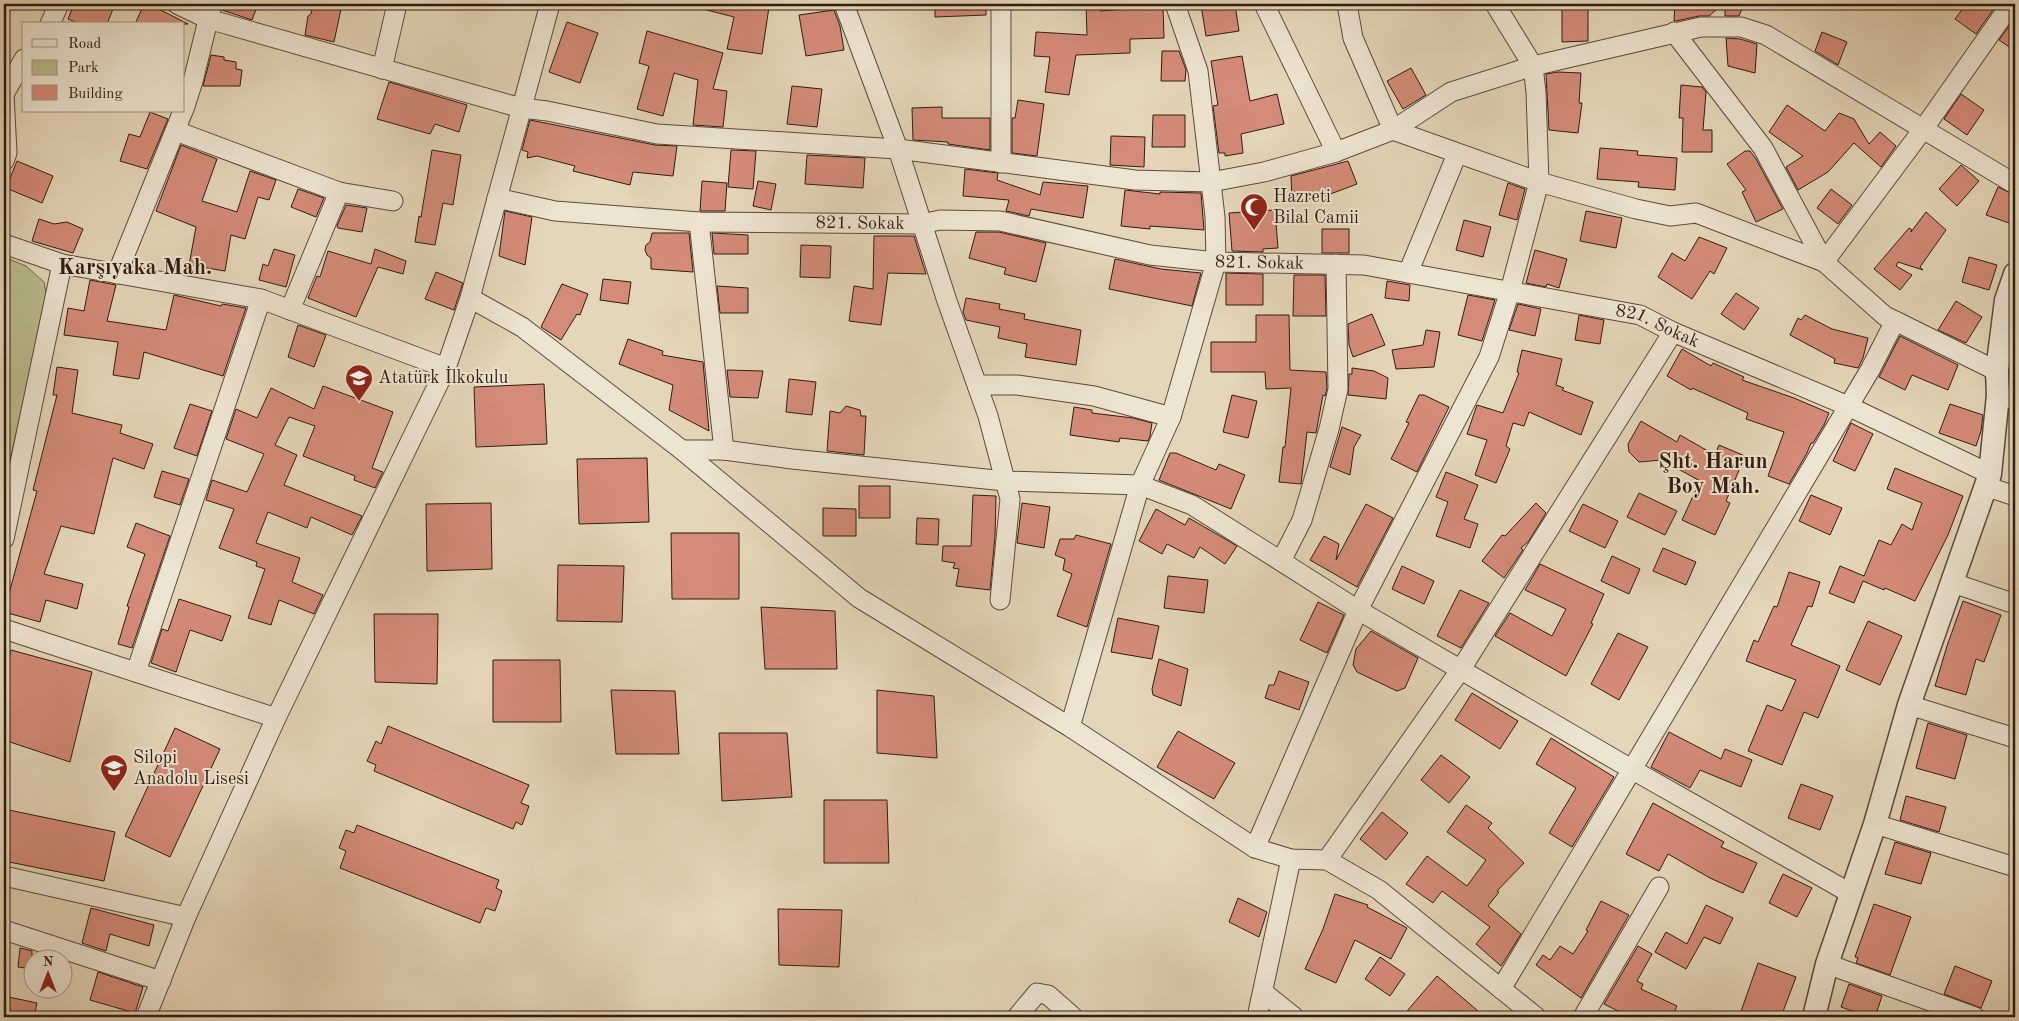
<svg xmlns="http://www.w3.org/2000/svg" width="2019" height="1021" font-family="'Old Standard TT',serif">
  <rect width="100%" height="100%" fill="#e4d6b8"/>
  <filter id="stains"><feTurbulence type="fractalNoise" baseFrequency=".004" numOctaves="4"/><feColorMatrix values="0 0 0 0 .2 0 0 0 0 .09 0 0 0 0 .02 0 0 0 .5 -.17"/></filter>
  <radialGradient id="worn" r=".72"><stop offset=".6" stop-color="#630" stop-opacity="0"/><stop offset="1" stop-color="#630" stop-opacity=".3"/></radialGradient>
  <polygon fill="#babc8b" stroke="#746c4e" points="4,257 26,266 44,282 47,299 4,486"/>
  <g fill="#d48b78" stroke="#2f1c11">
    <polygon points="74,4 115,4 107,24 80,24 68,19"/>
    <polygon points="144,4 149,4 188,24 135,24"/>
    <polygon points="223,4 258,4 252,20 222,10"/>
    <polygon points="700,4 740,4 769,7 762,54 727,49 734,17 699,8"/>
    <polygon points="935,4 986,4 986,15 935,17"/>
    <polygon points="1086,4 1099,4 1100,11 1163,6 1164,38 1130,39 1130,53 1076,55 1069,95 1045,92 1050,57 1034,56 1036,32 1087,35"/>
    <polygon points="1209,4 1235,4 1239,31 1206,36 1201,5"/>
    <polygon points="1675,4 1723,4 1709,16 1699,16 1676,21 1674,21"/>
    <polygon points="1725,4 1744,4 1739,16 1725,16"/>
    <polygon points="1966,4 1997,4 1976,34 1955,19"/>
    <polygon points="312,6 341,9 334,42 305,35 308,16 311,14"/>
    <polygon points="1562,9 1588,9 1588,41 1562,42"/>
    <polygon points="834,10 840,26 844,50 806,56 799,15"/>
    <polygon points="2015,18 2015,51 1999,40"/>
    <polygon points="567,22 598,33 580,83 549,72"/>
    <polygon points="647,31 723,53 713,89 727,91 723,127 693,125 698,80 674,73 663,116 637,109 649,66 639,63"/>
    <polygon points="1822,32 1847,42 1838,65 1815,51"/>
    <polygon points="1726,38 1740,39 1757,44 1755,73 1728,66"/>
    <polygon points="1162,51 1179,51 1186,70 1185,81 1161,81"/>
    <polygon points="211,55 224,57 224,60 236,62 236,69 242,70 240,86 203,86"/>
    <polygon points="1242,56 1250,101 1277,94 1284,124 1241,134 1243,153 1225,156 1225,153 1219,153 1213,106 1218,105 1211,61"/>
    <polygon points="1411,68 1426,95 1403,109 1387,81"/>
    <polygon points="1558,72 1581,73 1579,103 1582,103 1578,133 1549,130 1546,74"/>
    <polygon points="389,82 467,105 459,132 435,124 430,134 377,119"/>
    <polygon points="1681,85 1702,87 1706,92 1703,130 1712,130 1712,152 1682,152 1683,118 1679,118"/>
    <polygon points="792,86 822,89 817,127 787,124"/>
    <polygon points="1961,94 1984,110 1967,135 1944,119"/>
    <polygon points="1018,100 1044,104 1037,156 1012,153 1012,118 1015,118"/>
    <polygon points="1787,105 1825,131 1839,113 1854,119 1869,144 1880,132 1896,146 1881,167 1854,143 1828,172 1798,190 1786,167 1803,156 1769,132"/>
    <polygon points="942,107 942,118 990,118 990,150 948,144 948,142 913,140 912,108"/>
    <polygon points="150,112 168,119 147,169 120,161 129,134 140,137"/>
    <polygon points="1153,115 1185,115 1185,147 1152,147"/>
    <polygon points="530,120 655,145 677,146 673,176 633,172 630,185 573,171 575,166 537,156 527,158 528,152 522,150"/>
    <polygon points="1111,136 1145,137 1144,167 1110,165"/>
    <polygon points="181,145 217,159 202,201 237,212 250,171 276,180 269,200 258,197 245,239 231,235 225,271 189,265 196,227 156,211"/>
    <polygon points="1600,148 1638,151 1637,155 1677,158 1675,190 1638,187 1639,182 1597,179"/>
    <polygon points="432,150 461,155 453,205 443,203 435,245 415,242 419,216 421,217"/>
    <polygon points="731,150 756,151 753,189 728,187"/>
    <polygon points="1745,151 1750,151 1756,159 1783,209 1756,222 1742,192 1746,190 1727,164"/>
    <polygon points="807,155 865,158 863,188 805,184"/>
    <polygon points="17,161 53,176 42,203 6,188"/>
    <polygon points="1348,161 1357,184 1320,198 1292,200 1291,176"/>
    <polygon points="1961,165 1979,181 1957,206 1939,189"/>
    <polygon points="965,169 998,173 997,180 1040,195 1043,182 1088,186 1083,218 1031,209 1029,216 1006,211 1009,200 963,196"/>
    <polygon points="702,181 727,183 725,211 700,211"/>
    <polygon points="758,181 776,184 771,210 753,206"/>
    <polygon points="1508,183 1525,189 1517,220 1499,215"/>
    <polygon points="1998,187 2015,195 2015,215 2012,224 1986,215"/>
    <polygon points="298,189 324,198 316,217 291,207"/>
    <polygon points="1831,189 1852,205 1838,224 1817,208"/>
    <polygon points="1125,190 1160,194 1160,192 1201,193 1204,230 1150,226 1150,229 1121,226"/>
    <polygon points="346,205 367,208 362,232 338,228 337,226"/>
    <polygon points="1275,210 1278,248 1263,249 1263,252 1232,251 1229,213"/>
    <polygon points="505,211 532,217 525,265 499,256"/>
    <polygon points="1586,211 1622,218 1616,248 1580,241"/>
    <polygon points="1926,212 1946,230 1920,267 1923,270 1898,262 1896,266 1912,275 1900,290 1874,269 1909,228 1912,230 1911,232"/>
    <polygon points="39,219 54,224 67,222 83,229 73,253 32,241"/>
    <polygon points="1464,220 1491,227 1483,257 1456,250"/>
    <rect x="1322" y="229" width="27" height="24"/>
    <polygon points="976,232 999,232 1046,243 1036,282 1004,274 1006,268 969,258"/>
    <polygon points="652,233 689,233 693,272 651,269 651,258 647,255 645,250 646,245 650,242"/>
    <polygon points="712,233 748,235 748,254 714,254"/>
    <polygon points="874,236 914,236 926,274 888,273 881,325 849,321 854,286 873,289"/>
    <polygon points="1699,237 1727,248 1714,274 1710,271 1692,299 1658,277 1672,253 1685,261"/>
    <polygon points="801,245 831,246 830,278 800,277"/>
    <polygon points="274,249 295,255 286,287 259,280 263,264 268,266"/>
    <polygon points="375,249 406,261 403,274 378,267 356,317 308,298 317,276 320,277 328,251 371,264"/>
    <polygon points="1535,250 1567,259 1559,288 1547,284 1546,287 1526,283"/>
    <polygon points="1969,257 1997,265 1989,290 1962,282"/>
    <polygon points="1115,259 1161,269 1201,273 1192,306 1109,289"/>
    <polygon points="436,272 463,283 454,310 425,299"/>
    <polygon points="1226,273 1263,274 1263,305 1226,305"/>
    <polygon points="1294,275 1325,275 1326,316 1293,316"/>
    <polygon points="603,279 631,282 628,304 600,300"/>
    <polygon points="90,280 116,285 107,321 166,330 174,295 221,306 222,304 246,308 223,376 144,352 139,379 113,375 118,342 64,335 68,308 84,311"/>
    <polygon points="1387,281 1410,285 1409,301 1385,298"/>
    <polygon points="562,284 588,294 580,315 577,314 561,340 541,327"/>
    <polygon points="717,286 748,288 748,313 720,313"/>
    <polygon points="1736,293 1759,308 1744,330 1721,314"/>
    <polygon points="1468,295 1495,300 1482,341 1458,335"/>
    <polygon points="966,298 1000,304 999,309 1025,314 1024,319 1081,330 1076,365 1025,357 1027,344 998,338 1000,327 966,320 963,312"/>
    <polygon points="1956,301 1982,317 1966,343 1938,330"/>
    <polygon points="1518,304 1541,309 1535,336 1509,330"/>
    <polygon points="1372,314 1385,345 1353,357 1349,345 1348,324"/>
    <polygon points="1256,315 1289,315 1290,370 1326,372 1327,388 1325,396 1323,395 1316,433 1307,432 1301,484 1279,482 1283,447 1285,447 1291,388 1266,389 1265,372 1211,372 1211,342 1256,342"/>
    <polygon points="1579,315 1604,320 1600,344 1575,340"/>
    <polygon points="1805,315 1832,329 1868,338 1863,358 1858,368 1834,363 1835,359 1790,335 1798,318 1801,320"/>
    <polygon points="298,325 326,335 314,367 288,357"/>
    <polygon points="1426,330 1440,332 1434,367 1396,369 1392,350 1423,345"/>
    <polygon points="1900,336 1958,365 1948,390 1912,375 1905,390 1879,377"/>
    <polygon points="628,339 663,351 662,355 703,362 709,431 669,410 673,385 619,364"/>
    <polygon points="1682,349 1711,366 1713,363 1744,377 1742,380 1794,398 1829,413 1824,425 1813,443 1811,443 1807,453 1789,484 1768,476 1784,432 1746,419 1748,413 1692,388 1691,390 1667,376"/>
    <polygon points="1522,350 1562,359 1556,385 1564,388 1562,390 1593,402 1581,435 1529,412 1524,426 1513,423 1506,446 1510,449 1496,483 1475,475 1487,440 1467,434 1477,405 1503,413 1519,373 1517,372"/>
    <polygon points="57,367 78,370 72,413 122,425 120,433 153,444 144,469 113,458 94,534 61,526 44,574 83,584 77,609 46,600 40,622 4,612 37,491 33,490 57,395 53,395"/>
    <polygon points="1352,368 1374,371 1388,378 1386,399 1348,395 1349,374 1352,374"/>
    <polygon points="727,370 763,371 758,398 730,397"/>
    <polygon points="789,379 816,382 812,415 786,412"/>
    <polygon points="544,384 547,444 476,447 474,387"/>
    <polygon points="323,386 393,412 372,468 383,472 375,488 354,480 355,476 303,456 315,426 289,417 275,445 297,455 284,485 362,516 352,535 311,517 307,528 268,512 256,543 300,558 292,582 323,595 314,614 279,600 271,625 248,618 265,569 256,566 257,562 219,548 234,509 206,500 212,480 247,492 264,454 226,439 236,409 257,418 271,388 314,409"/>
    <polygon points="1232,395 1257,401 1248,438 1223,432"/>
    <polygon points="1419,395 1424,395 1449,407 1417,472 1391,459 1409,423 1406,422"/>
    <polygon points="190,404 212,411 197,456 174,448"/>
    <polygon points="1950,404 1983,415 1981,431 1976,446 1939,433"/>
    <polygon points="846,406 860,410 861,416 866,416 864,455 827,451 830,411 840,413"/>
    <polygon points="1074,407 1092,410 1092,413 1133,418 1152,423 1150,436 1148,441 1120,438 1119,442 1070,435"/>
    <polygon points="1641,421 1677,442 1680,435 1715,455 1719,445 1745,456 1726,501 1730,503 1715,535 1682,520 1700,481 1662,460 1639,462 1629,452 1628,444"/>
    <polygon points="1851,423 1873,434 1855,471 1833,461"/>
    <polygon points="1342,427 1361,435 1354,447 1350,475 1330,467"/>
    <polygon points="1170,453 1176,453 1216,470 1219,464 1245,475 1231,509 1159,480"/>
    <polygon points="647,458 649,522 579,524 577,459"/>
    <polygon points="1895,468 1963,496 1948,535 1915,601 1885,588 1884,590 1863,581 1854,603 1829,593 1840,566 1864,576 1879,540 1891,545 1902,524 1912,530 1922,503 1887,489"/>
    <polygon points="162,471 189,479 180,505 154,497"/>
    <polygon points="1446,472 1478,485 1464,519 1478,524 1470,548 1436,536 1448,502 1436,497"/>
    <rect x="859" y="486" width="31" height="32"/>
    <polygon points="1639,493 1677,511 1665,535 1627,517"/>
    <polygon points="973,495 996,496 995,536 990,590 956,586 959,569 953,568 955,563 942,561 943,546 971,546"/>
    <polygon points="1811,495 1842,508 1830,535 1799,521"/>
    <polygon points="491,503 492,569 427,571 426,504"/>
    <polygon points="1022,503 1050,507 1044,548 1017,543"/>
    <polygon points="1536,503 1546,513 1528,542 1521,548 1523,550 1504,578 1482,561 1502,535 1505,536"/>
    <polygon points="1366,504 1393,518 1357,587 1310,560 1324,536 1339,544 1336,560"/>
    <polygon points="1583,504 1618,521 1605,548 1569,531"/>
    <polygon points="823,508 856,509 856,536 823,536"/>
    <polygon points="1156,509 1185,525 1189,518 1237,546 1225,564 1200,547 1194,558 1167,544 1162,554 1139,541"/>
    <polygon points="917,518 939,519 938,545 916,544"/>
    <polygon points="136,523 170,536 132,648 118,644 129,607 127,606 145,554 127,547"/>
    <polygon points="671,533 739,533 739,599 672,599"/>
    <polygon points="1076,535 1111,544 1087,627 1057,616 1072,574 1063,570 1065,559 1055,555 1060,539 1074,539"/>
    <polygon points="1663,548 1696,562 1686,585 1653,571"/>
    <polygon points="1612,556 1640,569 1629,594 1601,581"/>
    <polygon points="1540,564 1604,594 1591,623 1593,624 1566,676 1495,636 1510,613 1552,636 1566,609 1525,590"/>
    <polygon points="558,565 624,566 622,622 557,621"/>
    <polygon points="1402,566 1434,581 1424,604 1392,589"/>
    <polygon points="1789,572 1820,582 1812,607 1808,606 1791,645 1840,666 1818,718 1804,712 1782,765 1748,751 1767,705 1782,711 1796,680 1746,661 1754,640 1758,642 1774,606 1777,607"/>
    <polygon points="1168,576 1208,580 1204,613 1164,608"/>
    <polygon points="1460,590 1489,603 1461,648 1437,636"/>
    <polygon points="179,599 231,616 222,641 190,630 176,672 151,663 162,629 168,631"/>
    <polygon points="1963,601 2001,615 1984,662 1976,659 1966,695 1935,686 1947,646"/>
    <polygon points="1318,602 1344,615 1327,653 1300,640"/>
    <polygon points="761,607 835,611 837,669 765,669"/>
    <polygon points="374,614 438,614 437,684 375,682"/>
    <polygon points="1118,618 1159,626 1152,659 1111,652"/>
    <polygon points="1868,621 1902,636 1880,685 1846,670"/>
    <polygon points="1371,631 1418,658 1405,688 1397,691 1357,672 1353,665 1356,649"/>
    <polygon points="1618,633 1648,647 1619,700 1591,684"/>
    <polygon points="11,650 92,672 70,762 4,740 4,677"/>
    <polygon points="1159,659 1188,669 1181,706 1153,695 1152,689"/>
    <polygon points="493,660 560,660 561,722 493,722"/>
    <polygon points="1279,671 1309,682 1299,710 1265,698 1269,685 1274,685"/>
    <polygon points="611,690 675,691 679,754 616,754"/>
    <polygon points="877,690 934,696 937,758 877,753"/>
    <polygon points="1472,693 1518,721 1500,749 1455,720"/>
    <polygon points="1928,723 1967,735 1955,779 1916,768"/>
    <polygon points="388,726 529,785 521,803 529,806 522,825 516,822 513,829 374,771 376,765 367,761 376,741 381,744"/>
    <polygon points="175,728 220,749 170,857 125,836"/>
    <polygon points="1178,731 1235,763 1214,799 1157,767"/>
    <polygon points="1669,732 1721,759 1725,749 1752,760 1741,787 1700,770 1690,788 1651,767"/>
    <polygon points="719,733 787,733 792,797 722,801"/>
    <polygon points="1551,738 1614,777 1572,847 1549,833 1576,788 1536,764"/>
    <polygon points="1441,755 1470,777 1449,803 1421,780"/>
    <polygon points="1801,784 1833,796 1820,830 1788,818"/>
    <polygon points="1906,796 1946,807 1939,832 1900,820"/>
    <polygon points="824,800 887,800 889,863 824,863"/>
    <polygon points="1653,803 1724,842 1721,847 1757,863 1743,893 1710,878 1668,854 1659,871 1626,854"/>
    <polygon points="1466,805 1492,823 1488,828 1524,863 1497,891 1499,892 1488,906 1521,934 1501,966 1476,944 1490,927 1442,891 1433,903 1406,884 1427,856 1467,886 1486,860 1447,832"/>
    <polygon points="4,809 115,832 104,881 4,861"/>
    <polygon points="1382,812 1408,833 1386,860 1360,839"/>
    <polygon points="357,825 499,880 496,888 502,891 495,911 486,908 480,923 340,868 346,851 339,848 346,830 354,833"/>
    <polygon points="1895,842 1931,853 1921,884 1885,874"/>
    <polygon points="1783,874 1812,888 1797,917 1769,903"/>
    <polygon points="1335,894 1368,905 1367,907 1407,928 1391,959 1355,940 1336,983 1305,969 1323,929"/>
    <polygon points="1238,898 1267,912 1259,937 1229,922"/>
    <polygon points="1601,901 1629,915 1581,998 1536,965 1543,955 1550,960 1560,946 1573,954 1588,931 1586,930"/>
    <polygon points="1874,904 1911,917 1890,975 1856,963 1858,958 1855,957"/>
    <polygon points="1706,905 1733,918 1720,944 1704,937 1686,969 1655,952 1666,932 1687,944"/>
    <polygon points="91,908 154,925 149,946 110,934 106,951 82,943"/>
    <polygon points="778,909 842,910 839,967 779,965"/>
    <polygon points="1638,946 1652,954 1637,981 1643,984 1641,989 1677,1006 1672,1017 1630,1017 1604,1004"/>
    <polygon points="20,948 32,951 32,969 18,967"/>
    <polygon points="1380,957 1405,974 1390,996 1365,979"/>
    <polygon points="1758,963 1796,977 1781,1017 1739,1017"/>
    <polygon points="1955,966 1992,981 1981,1008 1944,994"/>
    <polygon points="98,972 143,987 135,1013 90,1000"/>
    <polygon points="1437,976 1485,1017 1402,1017"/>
    <polygon points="1849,984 1882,996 1875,1017 1869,1017 1841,1007"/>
    <polygon points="4,996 37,1003 34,1017 4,1017"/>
  </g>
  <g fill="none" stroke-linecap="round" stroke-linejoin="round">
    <g stroke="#5c4a3b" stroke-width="21">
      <g id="minor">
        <polyline points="177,4 208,19 521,108 547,111 657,134 898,149 1135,180 1211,182 1264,172 1336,152 1393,130 1451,92 1533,66 1701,27 1741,27 1766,35 2015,184"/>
        <polyline points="844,4 898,149 947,301 988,416 1010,499 1000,600"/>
        <polyline points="1001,4 1001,163"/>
        <polyline points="1264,4 1336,152"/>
        <polyline points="1347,4 1353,38 1393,130 1539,182 1636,209 1670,216 1696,213 1824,262"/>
        <polyline points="50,24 59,4"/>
        <polyline points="1674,32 1763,148 1824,262 1885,316 1997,371"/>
        <polyline points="382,69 397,4"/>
        <polyline points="184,109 193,81 212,4"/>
        <polyline points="176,131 339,192 393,201"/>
        <polyline points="4,161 7,153 4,94 24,59"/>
        <path id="s1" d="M497,198l58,13 144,11 223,2 18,-4 60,1 150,34 66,7 148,3 276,50 33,17 175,74 142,68"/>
        <polyline points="699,222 724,450"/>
        <polyline points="4,244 62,264 261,299 446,368"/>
        <polyline points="1824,262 1924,128 2011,4"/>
        <polyline points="1408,273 1457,154"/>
        <polyline points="117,274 183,111"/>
        <polyline points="470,298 522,327 682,450 859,598 1070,727 1255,848 1291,859 1327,860 1379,890 1536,1017"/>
        <polyline points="290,310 339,192"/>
        <polyline points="977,385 1017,385 1094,396 1171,417"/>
        <polyline points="1998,395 2015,400"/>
        <polyline points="682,450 724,450 792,459 1005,481 1140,485 1192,505 1358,610 1633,770 1850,893"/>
        <polyline points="1985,486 2015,496"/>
        <polyline points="4,539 62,264"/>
        <polyline points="1281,561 1302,520 1329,429 1338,389 1336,264"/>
        <polyline points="1953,583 2015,604"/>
        <polyline points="4,629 276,718"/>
        <polyline points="136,672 261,299"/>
        <polyline points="1909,705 2015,738"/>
        <polyline points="1070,727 1140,485 1171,417 1216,262 1215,217 1198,71 1175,4"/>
        <polyline points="1875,824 2015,867"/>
        <polyline points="1255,848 1358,610 1489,357 1510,291 1539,182 1536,92 1533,66 1495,4"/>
        <polyline points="1327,860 1461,669 1673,332"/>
        <polyline points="4,876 186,917"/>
        <polyline points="4,930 161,981"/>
        <polyline points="1827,964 1975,1017"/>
        <polyline points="1501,989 1870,370 1895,321"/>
        <polyline points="1263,992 1294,1017"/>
        <polyline points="146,1017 186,917 276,718 446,368 470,298 550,4"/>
        <polyline points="1017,1017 1037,993 1048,995 1073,1017"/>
        <polyline points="1257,1017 1291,859"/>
        <polyline points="1583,1017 1659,887"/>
      </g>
    </g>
    <g stroke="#5c4a3b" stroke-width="25">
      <polyline id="tertiary" points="1814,1017 1827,964 1875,824 1909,705 1990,474 1998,395 1997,371 2006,300 2015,274"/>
    </g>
    <use href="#minor" stroke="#ede4d1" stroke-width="19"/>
    <use href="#tertiary" stroke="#ede4d1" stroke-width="22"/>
  </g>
  <defs>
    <g id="mosque-pin" transform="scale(1.4375)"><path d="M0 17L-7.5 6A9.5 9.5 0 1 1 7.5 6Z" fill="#8f2418" stroke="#ede4d1"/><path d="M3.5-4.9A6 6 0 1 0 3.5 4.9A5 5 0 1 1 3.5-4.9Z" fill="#fff"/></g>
    <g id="school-pin" transform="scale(1.4375)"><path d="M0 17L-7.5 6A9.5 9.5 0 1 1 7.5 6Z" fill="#8f2418" stroke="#ede4d1"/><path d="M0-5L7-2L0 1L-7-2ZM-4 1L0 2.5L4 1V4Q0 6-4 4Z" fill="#fff"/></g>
  </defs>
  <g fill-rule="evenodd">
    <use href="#mosque-pin" x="1254" y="207"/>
    <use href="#school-pin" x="359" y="378"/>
    <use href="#school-pin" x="114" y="768"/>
  </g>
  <g text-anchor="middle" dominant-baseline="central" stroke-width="4" stroke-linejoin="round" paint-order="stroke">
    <g font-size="18" fill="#2f1c11" stroke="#ede4d1" text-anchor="start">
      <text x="1273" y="197">Hazreti<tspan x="1273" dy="21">Bilal Camii</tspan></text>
      <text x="378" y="378">Atatürk İlkokulu</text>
      <text x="133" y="758">Silopi<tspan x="133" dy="21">Anadolu Lisesi</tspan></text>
    </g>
    <g font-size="18" fill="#2f1c11" stroke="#ede4d1">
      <text stroke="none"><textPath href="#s1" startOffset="365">821. Sokak</textPath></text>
      <text stroke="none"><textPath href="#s1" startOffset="769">821. Sokak</textPath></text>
      <text stroke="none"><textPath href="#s1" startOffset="1174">821. Sokak</textPath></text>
    </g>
    <g font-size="22" font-weight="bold" fill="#2f1c11" stroke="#ede4d1">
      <text x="135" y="268">Karşıyaka Mah.</text>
      <text x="1713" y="462">Şht. Harun<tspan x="1713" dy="25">Boy Mah.</tspan></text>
    </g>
  </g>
  <rect width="2019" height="1021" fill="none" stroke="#e4d6b8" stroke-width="20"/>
  <rect x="5" y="5" width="2009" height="1011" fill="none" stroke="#2f1c11" stroke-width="2.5"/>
  <rect x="10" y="10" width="1999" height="1001" fill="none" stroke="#2f1c11"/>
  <rect x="22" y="22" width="162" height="90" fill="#ede4d1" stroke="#a19484"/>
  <rect x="32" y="39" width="25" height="8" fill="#ede4d1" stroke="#a19484"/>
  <text x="68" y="48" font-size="15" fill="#2f1c11">Road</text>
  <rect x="32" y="60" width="25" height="15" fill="#babc8b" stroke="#a19484"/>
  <text x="68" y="72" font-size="15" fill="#2f1c11">Park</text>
  <rect x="32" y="85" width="25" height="15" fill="#d48b78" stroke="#a19484"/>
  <text x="68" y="98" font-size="15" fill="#2f1c11">Building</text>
  <g transform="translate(48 974)"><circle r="24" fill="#ede4d1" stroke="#a19484"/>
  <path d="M0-4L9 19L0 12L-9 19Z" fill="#8f2418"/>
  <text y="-8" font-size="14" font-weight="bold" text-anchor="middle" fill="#2f1c11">N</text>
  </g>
  <rect width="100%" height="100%" filter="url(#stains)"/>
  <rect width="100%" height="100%" fill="url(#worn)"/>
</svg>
